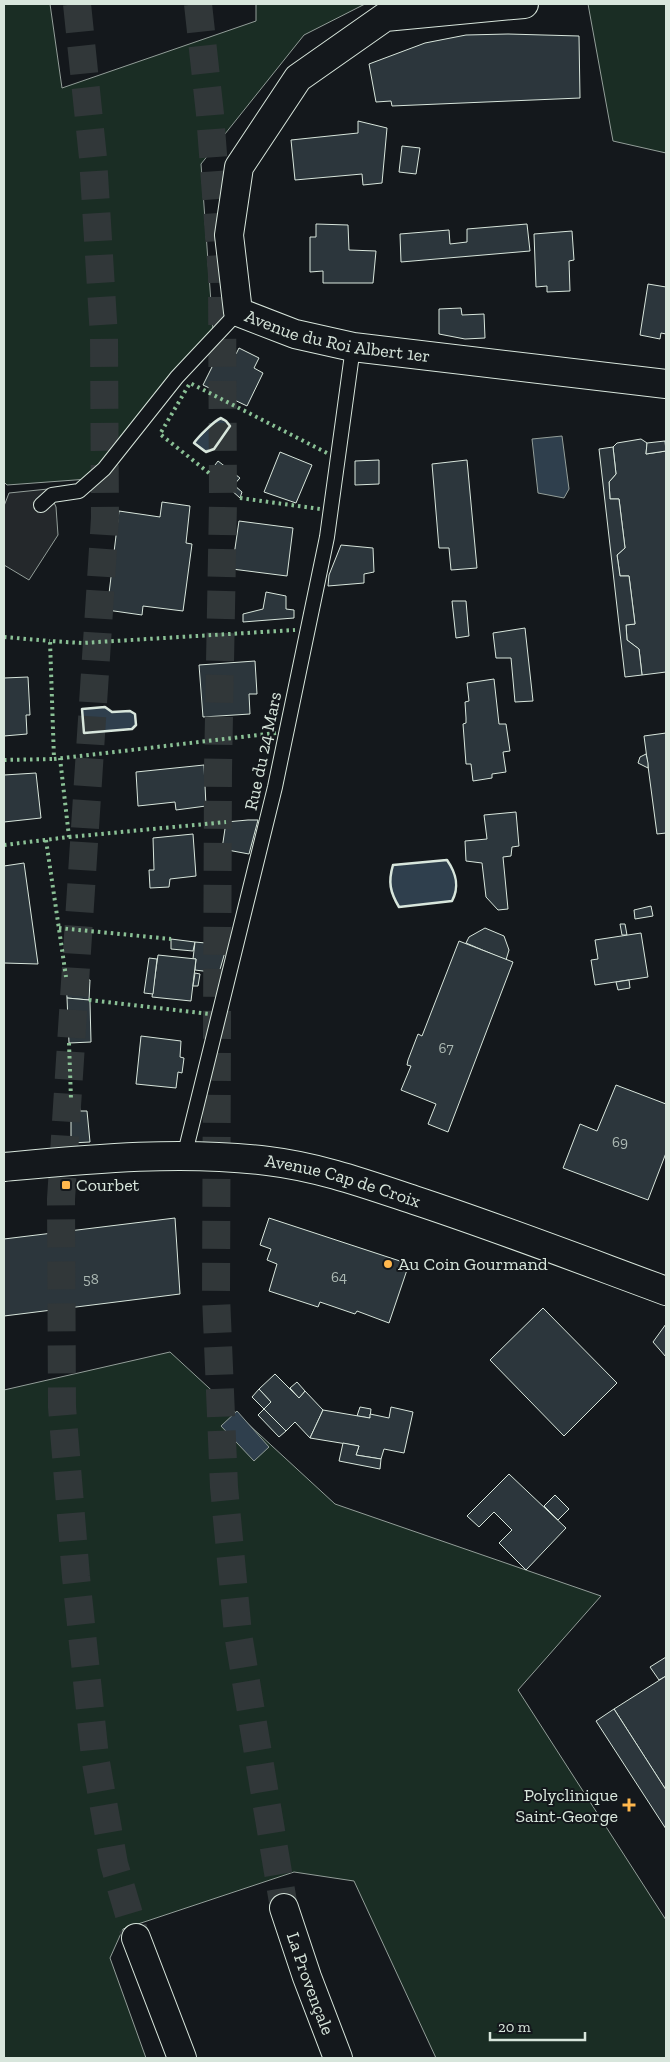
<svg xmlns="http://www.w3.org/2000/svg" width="670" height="2062" font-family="'Zilla Slab',serif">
  <rect width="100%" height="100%" fill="#14181c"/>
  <g fill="#1a2d24" stroke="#939e99">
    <polygon points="4,4 50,4 62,88 256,21 256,4 365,4 304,35 201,164 214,344 102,478 7,485 4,482"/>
    <polygon points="588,4 666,4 666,153 613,141"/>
    <polygon points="170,1352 335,1504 601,1596 518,1690 666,1920 666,2058 436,2058 354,1881 294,1872 123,1929 110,1958 146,2058 4,2058 4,1390"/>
  </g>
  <polygon fill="#24282b" stroke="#939e99" points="48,489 56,507 58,535 29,580 4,565 4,506 9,493"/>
  <g fill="#2f3f4d" stroke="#939e99">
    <polygon points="218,419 226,421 230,426 214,449 203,451 194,443"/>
    <polygon points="562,436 569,489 564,498 538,493 532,439"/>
    <polygon points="105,707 112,712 130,711 135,714 136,725 132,729 84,733 82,709"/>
    <path d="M447,860c9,13 13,26 5,41l-53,6c-9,-15 -11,-25 -6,-42z"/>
    <polygon points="237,1411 269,1447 254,1461 221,1426"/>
  </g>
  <g fill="#2c363c" stroke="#d8e6dc">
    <polygon points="508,34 579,36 580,98 392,106 391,101 376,102 369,64 425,43 466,35"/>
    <polygon points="358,121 387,128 382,183 363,185 362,174 295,180 291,140 358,133"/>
    <polygon points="402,146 420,148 416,174 399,172"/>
    <polygon points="316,224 348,225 349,250 376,251 373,283 323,283 323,271 310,272 310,237 316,237"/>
    <polygon points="527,224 530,251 401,262 400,234 449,230 450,244 467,242 467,229"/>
    <polygon points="572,231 574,260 569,261 570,291 547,292 547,286 536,287 534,234"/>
    <polygon points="648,284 666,287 666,334 661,333 660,339 640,335"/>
    <polygon points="461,308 462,315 484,314 485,338 465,339 439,334 439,309"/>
    <polygon points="222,347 236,354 239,348 259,358 254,368 263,373 247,406 203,385"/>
    <polygon points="641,439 647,443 646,454 666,451 666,672 642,675 639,649 627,640 626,625 635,624 629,576 620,576 617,555 625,548 619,499 610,499 609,482 616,474 613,447 617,443"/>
    <polygon points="665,441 666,451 646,454 647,443"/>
    <polygon points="613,447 616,474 609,482 610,499 619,499 625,548 617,555 620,576 629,576 635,624 626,625 627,640 639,649 642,675 625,677 599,449"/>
    <polygon points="280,452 312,465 296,503 264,492"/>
    <polygon points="379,460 379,484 355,485 355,461"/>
    <polygon points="467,460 477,568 451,570 449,548 439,548 432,464"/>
    <polygon points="218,461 240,478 230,489 209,473"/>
    <polygon points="234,485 242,492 240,498 230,489"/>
    <polygon points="162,502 190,506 186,543 192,544 183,611 143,606 142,615 107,610 119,511 160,517"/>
    <polygon points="239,521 293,528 287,576 232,569"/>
    <polygon points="341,545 373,548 374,572 364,574 364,583 328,586 329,575"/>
    <polygon points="266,592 286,596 286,609 294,610 294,618 243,622 243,614 263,609"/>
    <polygon points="452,601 466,601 469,636 456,638"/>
    <polygon points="525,628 533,701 515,702 511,658 496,658 493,633"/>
    <polygon points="255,661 257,694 249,694 250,714 203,717 199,665"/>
    <polygon points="28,677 30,715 26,715 27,734 4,736 4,678"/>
    <polygon points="494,679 499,724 506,724 510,751 503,752 506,772 492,774 492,778 473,781 471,764 466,764 463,724 466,723 466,718 465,702 469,701 467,683"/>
    <polygon points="666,733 666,833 657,834 644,736"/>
    <polygon points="646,754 648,763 648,768 638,763 640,757"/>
    <polygon points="204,765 206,806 176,810 175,802 138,806 136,772"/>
    <polygon points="36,773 41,818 4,822 4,775"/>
    <polygon points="516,812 519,846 512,847 511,856 503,857 508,909 498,910 486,897 482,863 466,861 465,841 487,839 484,815"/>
    <polygon points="248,820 258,820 249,854 222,849 226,822"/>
    <polygon points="193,834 196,876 170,879 169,887 150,888 149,870 154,870 153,838"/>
    <polygon points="24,863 38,964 4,963 4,866"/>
    <polygon points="651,906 653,916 635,919 634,910"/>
    <polygon points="620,924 625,924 627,935 622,935"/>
    <polygon points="485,928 504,936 509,950 506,960 466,943 469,937"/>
    <polygon points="641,933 648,977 595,985 591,960 598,959 595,940"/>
    <polygon points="171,939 195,942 193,951 171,949"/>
    <polygon points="459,941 513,962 448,1132 428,1124 436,1104 401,1090 411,1066 407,1065 408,1060 418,1034 422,1036"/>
    <polygon points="195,942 227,945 219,973 195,970 196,959 193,959"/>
    <polygon points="158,955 196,959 191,1001 152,997"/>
    <polygon points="149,958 157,959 153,994 144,993"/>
    <polygon points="195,973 200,974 198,986 193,986"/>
    <polygon points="66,977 90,980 89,1000 67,998"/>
    <polygon points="629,980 630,988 618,990 616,982"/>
    <polygon points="67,998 89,1000 90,1002 91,1042 69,1043"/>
    <polygon points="141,1036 181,1041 180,1057 184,1058 182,1073 178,1072 176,1088 136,1084"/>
    <polygon points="616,1085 666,1104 666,1153 648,1200 563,1168 580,1124 597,1131"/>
    <polygon points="71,1099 79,1099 80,1111 87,1111 90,1142 71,1143"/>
    <polygon points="175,1218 180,1294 4,1316 4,1239"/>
    <polygon points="269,1218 409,1264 389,1323 357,1311 355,1314 320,1302 318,1307 269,1291 277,1264 267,1260 271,1249 260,1245"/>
    <polygon points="543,1308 617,1383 564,1436 490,1360"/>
    <polygon points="666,1324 666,1357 653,1342"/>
    <polygon points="275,1374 299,1398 305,1391 323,1410 310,1438 295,1422 286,1431 264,1409 271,1402 259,1389"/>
    <polygon points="297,1382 305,1391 299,1398 290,1388"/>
    <polygon points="259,1389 271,1402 264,1409 252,1397"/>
    <polygon points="360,1407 371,1409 370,1418 357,1416"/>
    <polygon points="391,1407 413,1412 404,1453 384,1449 381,1459 356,1455 359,1446 310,1438 323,1410 370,1418 370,1414 389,1418"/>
    <polygon points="264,1409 286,1431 279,1437 258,1415"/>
    <polygon points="343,1443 359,1446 356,1455 381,1459 380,1469 339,1461"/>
    <polygon points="509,1474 566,1528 526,1570 499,1543 512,1530 494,1512 479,1527 467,1516"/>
    <polygon points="555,1495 569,1509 558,1520 544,1506"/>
    <polygon points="666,1657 666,1676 659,1680 650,1667"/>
    <polygon points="666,1676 666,1790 614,1709"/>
    <polygon points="614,1709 666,1790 666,1829 596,1721"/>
  </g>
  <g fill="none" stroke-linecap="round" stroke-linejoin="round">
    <g stroke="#313739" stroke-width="28" stroke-dasharray="28 14" stroke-linecap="butt">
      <polyline points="77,4 93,158 104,337 105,518 61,1199 62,1407 76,1577 95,1757 114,1864 136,1938"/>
      <polyline points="198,4 210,114 222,275 223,502 218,770 216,1296 224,1487 238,1634 284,1908"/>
    </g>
    <g stroke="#d8e6dc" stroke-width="16">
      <g id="service">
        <polyline points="41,505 52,495 79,491 104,469 177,377 238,312"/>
        <polyline points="184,1157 275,787 327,537 353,347"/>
      </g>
    </g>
    <g stroke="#d8e6dc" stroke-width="30">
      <g id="minor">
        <path id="s1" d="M524,4l-139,13 -87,61 -59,89 -10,68 9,77 57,22 58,13 313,37"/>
      </g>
    </g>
    <g stroke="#d8e6dc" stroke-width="30">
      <g id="tertiary">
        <path id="s2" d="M4,1167c86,-8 177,-17 264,-6 51,6 98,23 146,39 85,28 168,60 252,91"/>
      </g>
    </g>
    <g stroke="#d8e6dc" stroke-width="30">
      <g id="motorway">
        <path id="s3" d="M284,1908l23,69 31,81"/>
        <polyline points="136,1938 182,2058"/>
      </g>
    </g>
    <use href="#service" stroke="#14181c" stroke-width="14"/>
    <use href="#minor" stroke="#14181c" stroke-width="28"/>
    <use href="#tertiary" stroke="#14181c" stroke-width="28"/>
    <use href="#motorway" stroke="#14181c" stroke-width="28"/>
    <g stroke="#8ac095" stroke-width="4" stroke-dasharray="2.5 4" stroke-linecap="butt">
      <polyline points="209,473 160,434 190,383 329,454"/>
      <polyline points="240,498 320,509"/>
      <polyline points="4,637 50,641"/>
      <polyline points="276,733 54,759 50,641 82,643 295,630"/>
      <polyline points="4,760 54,759"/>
      <polyline points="69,837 226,822"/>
      <polyline points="46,840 66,977"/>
      <polyline points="4,845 69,837 60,758"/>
      <polyline points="59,928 171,939"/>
      <polyline points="89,1000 210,1014"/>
      <polyline points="69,1043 71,1099"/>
    </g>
    <g stroke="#d8e6dc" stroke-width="2.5">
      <path d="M221,418l5,3 4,5 -16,23 -8,3 -12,-9c4,-6 20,-22 27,-25z"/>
      <polygon points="105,707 112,712 130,711 135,714 136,725 132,729 84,733 82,709"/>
      <path d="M447,860c9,13 13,26 5,41l-53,6c-9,-15 -11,-25 -6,-42z"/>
    </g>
  </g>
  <g fill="#ffb74d" stroke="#14181c" stroke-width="2">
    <rect x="61" y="1180" width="10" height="10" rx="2.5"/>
    <circle cx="388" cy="1264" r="5"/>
    <path d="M626.5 1797.5h5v5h5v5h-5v5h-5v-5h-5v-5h5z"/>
  </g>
  <g text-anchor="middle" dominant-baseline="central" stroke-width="4" stroke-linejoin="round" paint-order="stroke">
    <g font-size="15" fill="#adbab4">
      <text x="446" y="1048">67</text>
      <text x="620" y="1142">69</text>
      <text x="339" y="1277">64</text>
      <text x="91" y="1279">58</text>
    </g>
    <g font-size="18" fill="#d8e6dc" stroke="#14181c">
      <text stroke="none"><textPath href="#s1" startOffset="602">Avenue du Roi Albert 1er</textPath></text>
      <text transform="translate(263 751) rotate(-78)">Rue du 24 Mars</text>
      <text stroke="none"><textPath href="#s2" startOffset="342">Avenue Cap de Croix</textPath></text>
      <text stroke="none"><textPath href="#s3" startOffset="80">La Provençale</textPath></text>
    </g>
    <g font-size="18" fill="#d8e6dc" stroke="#14181c" text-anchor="start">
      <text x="76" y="1185">Courbet</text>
      <text x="398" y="1264">Au Coin Gourmand</text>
      <text x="618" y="1795" text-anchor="end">Polyclinique<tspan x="618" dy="21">Saint-George</tspan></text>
    </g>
  </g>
  <rect width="670" height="2062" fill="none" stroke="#d8e6dc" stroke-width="10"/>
  <path d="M490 2032v8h95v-8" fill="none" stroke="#d8e6dc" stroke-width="2.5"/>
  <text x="498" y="2032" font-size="15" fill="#d8e6dc" stroke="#14181c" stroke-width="4" paint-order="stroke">20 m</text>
</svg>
